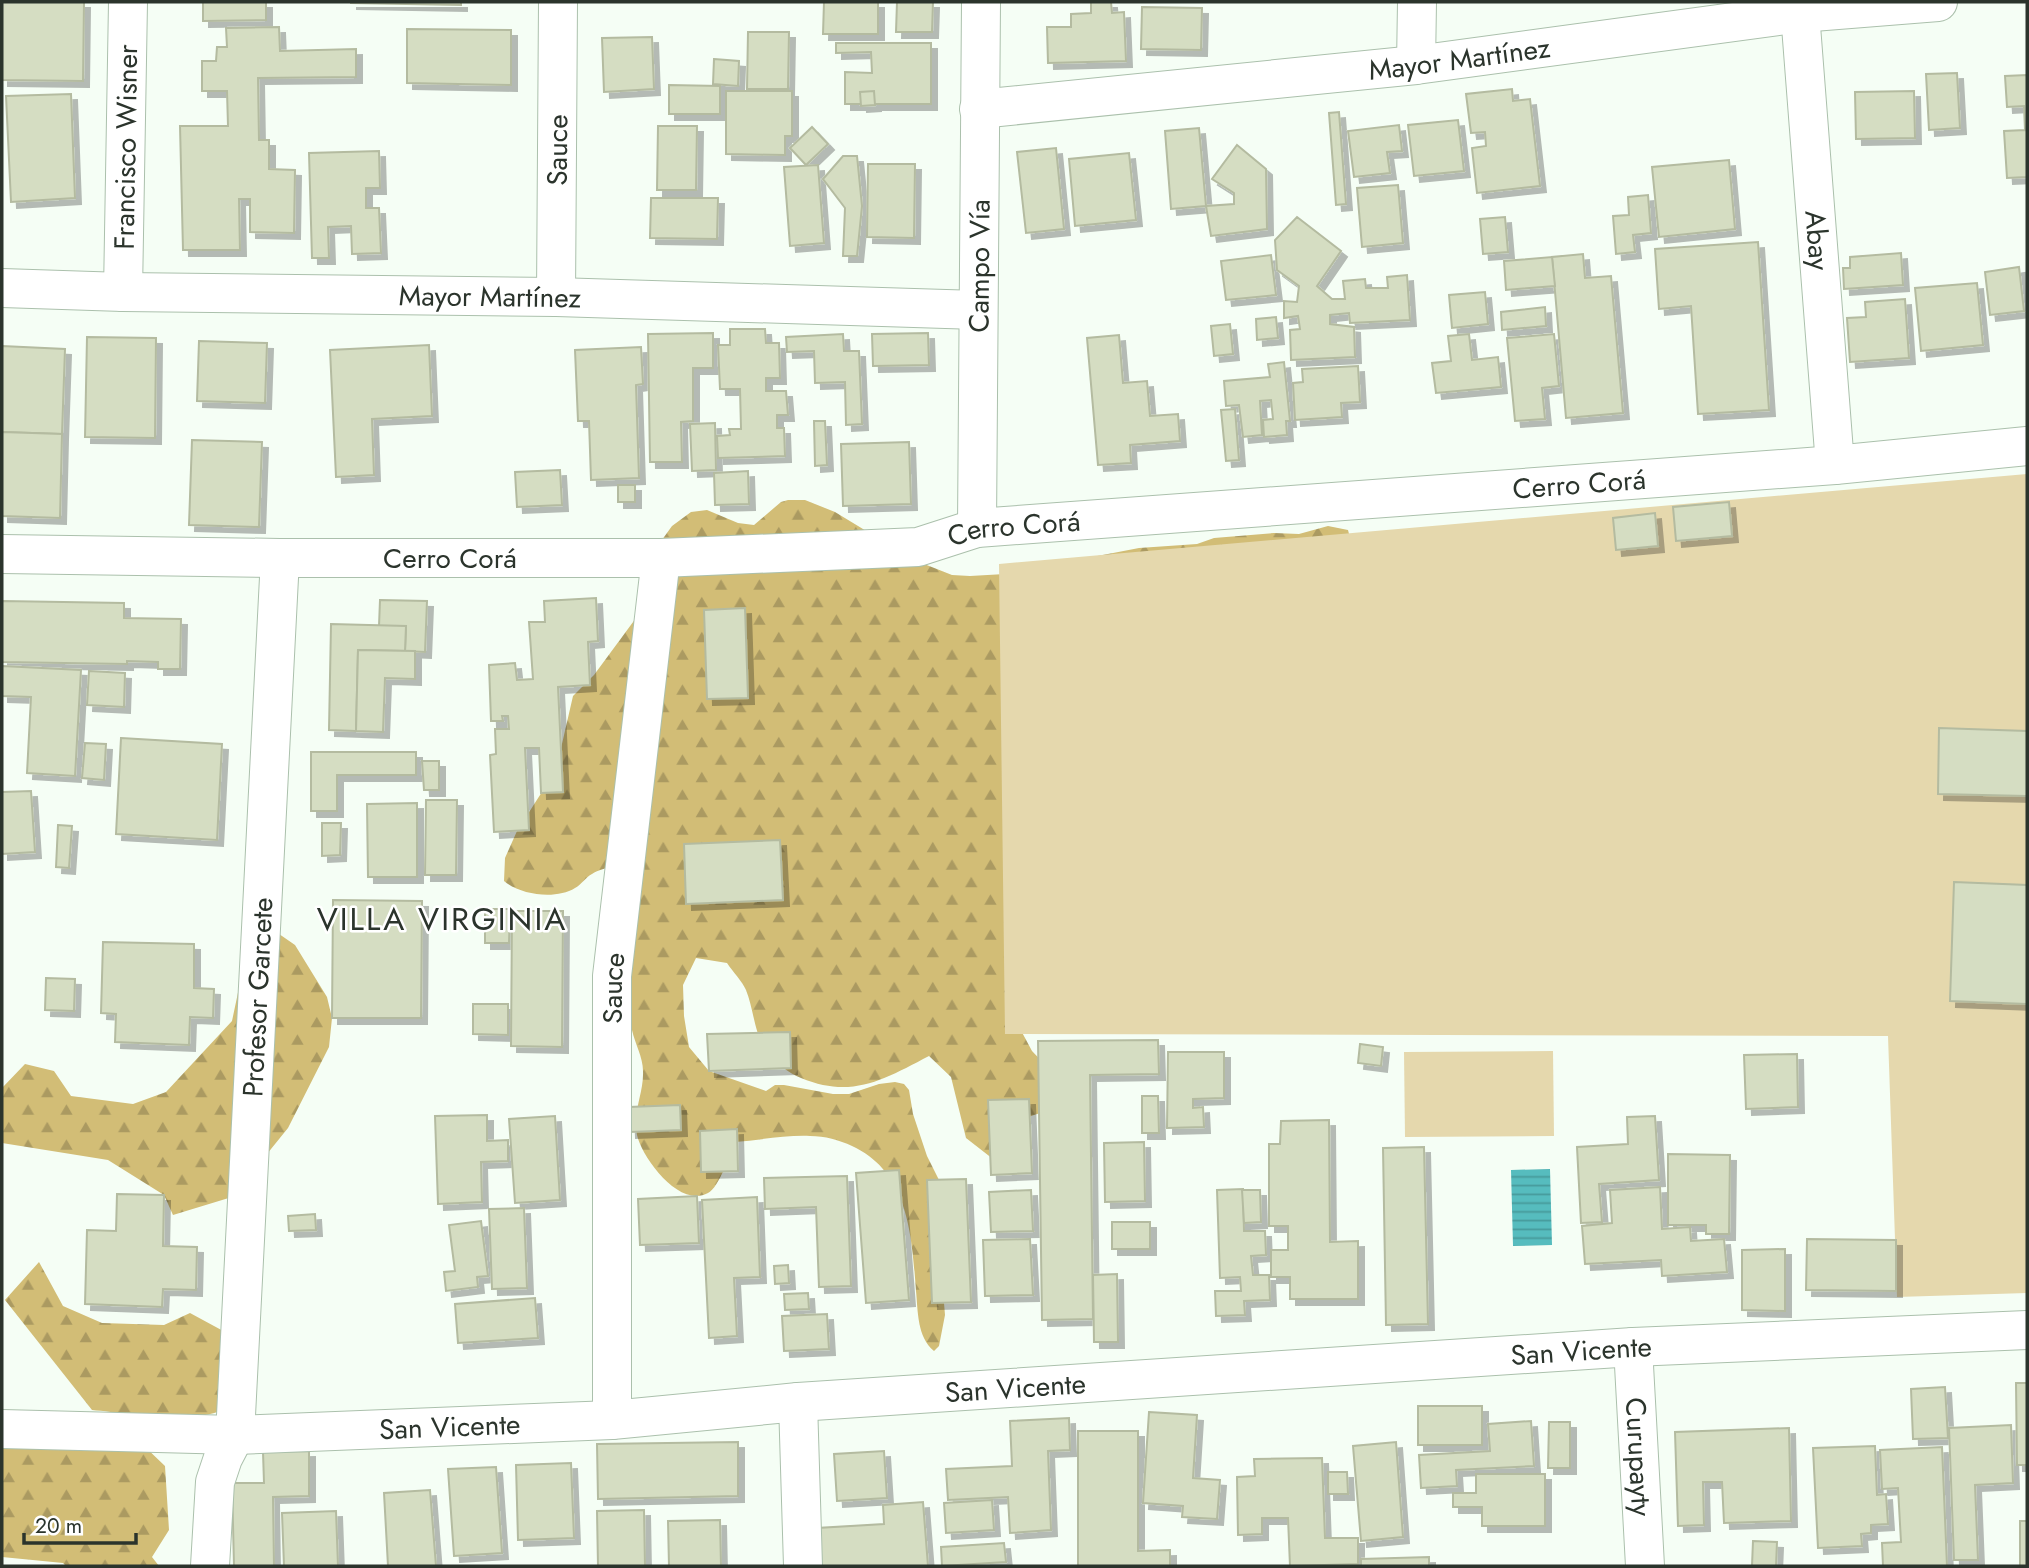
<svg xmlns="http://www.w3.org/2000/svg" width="2029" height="1568" font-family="Jost,sans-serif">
  <defs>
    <pattern id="forest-firs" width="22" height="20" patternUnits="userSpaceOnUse" patternTransform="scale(1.75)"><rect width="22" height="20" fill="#d2bd76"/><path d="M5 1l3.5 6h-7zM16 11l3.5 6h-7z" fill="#ab9a61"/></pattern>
    <pattern id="water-rules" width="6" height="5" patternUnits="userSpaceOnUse" patternTransform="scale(1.75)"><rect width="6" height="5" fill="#56bcbe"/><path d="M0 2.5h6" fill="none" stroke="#479a9b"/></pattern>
    <filter id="shadow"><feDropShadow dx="6" dy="6" stdDeviation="0" flood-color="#0004"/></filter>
  </defs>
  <rect width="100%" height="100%" fill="#f5fef5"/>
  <g fill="url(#forest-firs)">
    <path d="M788,500h17l30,12 79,48 38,15 18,1 35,-2 134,-26 58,-4 17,-6 60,-5 25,1 29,-8 20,4 8,31 -339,462 15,28 23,24 4,32 -28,9 -24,16 -14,27 -27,-21 -15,-61 -22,-21c-46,24 -77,43 -128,22 -12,-5 -26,-15 -34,-26 -13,-18 -13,-42 -21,-62 -4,-9 -13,-18 -19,-27l-31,-5 -13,27 1,31 5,31 20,24 57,20 9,-6h9l49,9h16l30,-10 16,-2 9,2 5,6 4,24 14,42 18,36 -2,99 2,24 -6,31 -5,5c-17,-14 -16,-40 -18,-60 -4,-54 -7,-119 -64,-145 -13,-6 -27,-10 -42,-10 -24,-1 -50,4 -75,6 -5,12 -16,46 -27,51 -28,16 -66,-35 -71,-58 -5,-23 7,-42 6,-64 0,-14 -8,-27 -11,-41l-18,-164c-7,2 -16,4 -22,8 -6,3 -11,11 -17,14 -19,12 -55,7 -71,-7l1,-23 12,-27 39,-61 17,-74 21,-21 42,-57 18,-67 18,-25 19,-14 16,-2 31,13 16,2 27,-23z"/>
    <polygon points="269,927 295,945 327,997 332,1018 329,1047 288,1128 232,1197 173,1215 164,1195 108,1160 2,1143 2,1088 25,1064 54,1071 71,1096 133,1104 166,1092 232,1021 247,950"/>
    <path d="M39,1262l24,44 39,17 62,2 26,-12 48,26 -15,71c-32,14 -96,3 -131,0l-87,-110z"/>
    <polygon points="142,1444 165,1466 169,1530 152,1557 159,1566 66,1566 63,1563 2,1557 2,1447"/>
  </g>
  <g fill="#e5d8ad">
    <polygon points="2027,474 2027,1293 1897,1297 1888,1036 1005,1034 999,564"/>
    <polygon points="1553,1051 1554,1136 1405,1137 1404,1052"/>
  </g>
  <polygon fill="url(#water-rules)" points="1550,1169 1552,1245 1513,1246 1511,1170"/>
  <g fill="#d5ddc2" stroke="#b4bba0" stroke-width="2" filter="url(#shadow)">
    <polygon points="2,2 84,2 83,81 2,80"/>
    <polygon points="203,2 266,2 266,20 203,21"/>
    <polygon points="351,2 461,2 461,5 351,3"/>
    <polygon points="824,2 878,2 878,34 823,34"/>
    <polygon points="897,2 933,2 932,32 896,32"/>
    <polygon points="1091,2 1111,2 1112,13 1124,12 1126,61 1048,63 1047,27 1071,27 1071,14 1091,13"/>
    <polygon points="1142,7 1202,8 1201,50 1141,49"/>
    <polygon points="279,27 280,51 356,49 356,77 258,78 259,140 269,140 269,169 295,170 294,233 250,232 250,199 239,199 240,250 183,250 180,126 228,126 227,91 202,91 202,61 216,61 217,47 227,47 226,28"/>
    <polygon points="407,29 511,30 511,85 407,83"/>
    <polygon points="748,32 789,32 788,89 747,89"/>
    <polygon points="652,37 654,89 604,92 602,38"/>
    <polygon points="836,43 931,43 931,104 845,104 845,72 872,73 871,52 836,53"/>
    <polygon points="714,59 739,61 738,86 713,84"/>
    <polygon points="1957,73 1960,128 1929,130 1926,74"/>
    <polygon points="2027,75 2027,177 2007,178 2004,131 2025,130 2024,106 2007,107 2005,76"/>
    <polygon points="669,85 720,86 720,114 669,114"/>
    <polygon points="1512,89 1513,101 1530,99 1540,186 1477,193 1472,148 1486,146 1485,132 1471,133 1466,94"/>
    <polygon points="726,91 792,91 792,136 785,136 785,155 726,154"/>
    <polygon points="874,91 875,105 861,106 860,92"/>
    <polygon points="1914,91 1915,138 1856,139 1855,92"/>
    <polygon points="71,94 75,198 11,202 6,96"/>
    <polygon points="1339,112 1346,204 1336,205 1329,113"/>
    <polygon points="1458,120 1464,171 1414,176 1408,125"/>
    <polygon points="1399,125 1402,151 1387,152 1390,173 1354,177 1348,131"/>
    <polygon points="658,126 697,126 696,190 657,190"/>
    <polygon points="812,127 828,144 806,165 790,148"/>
    <polygon points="1199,128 1206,206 1171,209 1165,131"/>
    <polygon points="1237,145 1266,169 1267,229 1211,236 1206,206 1234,204 1234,193 1212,179"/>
    <polygon points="1056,148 1064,229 1026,233 1017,152"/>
    <polygon points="379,151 380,188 366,188 366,208 379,208 381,253 352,254 351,226 328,227 329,258 312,258 309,153"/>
    <polygon points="1129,153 1136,220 1075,226 1069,159"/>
    <polygon points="843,156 857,156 862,206 857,256 843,256 845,208 823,179"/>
    <polygon points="1729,160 1735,229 1659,237 1652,167"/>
    <polygon points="868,164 915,164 914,238 867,237"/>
    <polygon points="818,165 824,243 790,246 784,167"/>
    <polygon points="1398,185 1403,243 1362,247 1357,188"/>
    <polygon points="1648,195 1651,233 1633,235 1635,252 1616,254 1613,216 1629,215 1628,197"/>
    <polygon points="651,198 718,198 717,239 650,238"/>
    <polygon points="1297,217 1341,251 1317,286 1332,299 1345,299 1343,281 1365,279 1366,288 1388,288 1387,277 1407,275 1410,320 1350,323 1349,313 1330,315 1330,324 1354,327 1355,357 1291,360 1290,330 1300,329 1298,316 1284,318 1284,301 1297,302 1299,286 1277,270 1275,240"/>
    <polygon points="1505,217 1508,252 1483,254 1480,219"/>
    <polygon points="1758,242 1769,410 1698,414 1691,306 1659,309 1655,249"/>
    <polygon points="1901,253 1903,285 1844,289 1843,268 1850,268 1850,257"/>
    <polygon points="1583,254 1585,278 1611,276 1623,413 1566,418 1552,257"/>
    <polygon points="1271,255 1276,295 1226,300 1221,261"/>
    <polygon points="1552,257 1555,286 1506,290 1504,261"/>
    <polygon points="2019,267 2024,311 1990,315 1985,272"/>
    <polygon points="1977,283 1983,345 1921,351 1915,288"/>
    <polygon points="1485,292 1488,324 1452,328 1449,295"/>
    <polygon points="1905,299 1909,358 1850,362 1847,318 1866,317 1865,302"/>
    <polygon points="1545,307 1546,326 1502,330 1501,312"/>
    <polygon points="1276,317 1278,338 1257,340 1256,319"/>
    <polygon points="1230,324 1233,354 1214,356 1211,326"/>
    <polygon points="730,329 765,329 766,343 779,343 780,378 766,378 766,391 786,391 788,415 777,415 777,428 784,428 785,456 718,458 717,436 730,435 729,429 741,429 740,389 720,389 718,345 730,345"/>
    <polygon points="713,333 713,368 693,368 693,421 681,422 682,462 650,462 648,334"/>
    <polygon points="928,333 929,365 873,366 872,334"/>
    <polygon points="843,334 844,351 859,351 862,424 846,425 845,382 815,383 814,351 787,352 786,337"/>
    <polygon points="1469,334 1472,360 1498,357 1501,387 1436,393 1432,363 1451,361 1448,336"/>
    <polygon points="1554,334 1559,386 1542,388 1545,419 1515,421 1507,338"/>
    <polygon points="1119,335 1123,383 1147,381 1150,416 1178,414 1180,441 1130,445 1131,463 1098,465 1087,338"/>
    <polygon points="87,337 156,338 155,438 85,437"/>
    <polygon points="199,341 267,343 265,403 197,401"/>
    <polygon points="429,345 432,416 372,419 374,475 336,477 330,350"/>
    <polygon points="2,346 65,349 62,434 2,432"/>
    <polygon points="641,347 643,384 636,385 639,478 591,480 589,421 578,421 575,350"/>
    <polygon points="1284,362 1290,421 1286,421 1287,435 1264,437 1263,420 1273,419 1271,400 1260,401 1262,435 1243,437 1239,405 1226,406 1224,381 1270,377 1268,364"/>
    <polygon points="1358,366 1360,402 1341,403 1342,417 1295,420 1293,383 1303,382 1302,369"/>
    <polygon points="1235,409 1239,460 1226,461 1221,410"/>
    <polygon points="814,421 825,421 827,465 815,466"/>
    <polygon points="715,423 716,470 692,471 690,424"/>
    <polygon points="2,432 62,434 60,518 2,516"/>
    <polygon points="192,440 262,442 259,527 189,525"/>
    <polygon points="909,442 911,504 843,506 841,444"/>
    <polygon points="560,470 562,505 517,507 515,472"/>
    <polygon points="748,471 749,504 715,505 714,473"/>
    <rect x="618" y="485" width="17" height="17"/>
    <polygon points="1729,502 1732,536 1676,541 1673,507"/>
    <polygon points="1655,513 1658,546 1616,550 1613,518"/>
    <polygon points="596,598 598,641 588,642 590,685 558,687 563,792 541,793 539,748 525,748 529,830 494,832 490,755 496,754 495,729 509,729 508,716 502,716 503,721 491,721 489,665 515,663 517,680 533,679 529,622 545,622 544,601"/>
    <polygon points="380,600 427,601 425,652 405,651 406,626 379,626"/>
    <polygon points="2,601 124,603 124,618 181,619 180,669 158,669 158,662 127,661 127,664 2,662"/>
    <polygon points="745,608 748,698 707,699 704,610"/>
    <polygon points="331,624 406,626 405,651 358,650 356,731 329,730"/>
    <polygon points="358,650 415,651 415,679 385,678 383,732 356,731"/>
    <polygon points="2,666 81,670 75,776 27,773 31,697 2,696"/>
    <polygon points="89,671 125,673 124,707 87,705"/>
    <polygon points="1939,728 2027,731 2027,796 1938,794"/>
    <polygon points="121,738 222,744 217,840 116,834"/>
    <polygon points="85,743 106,744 104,780 82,778"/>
    <polygon points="311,752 416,752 416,775 337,775 337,811 311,811"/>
    <polygon points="422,761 439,761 439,790 424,790"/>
    <polygon points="31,791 35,852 2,854 2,792"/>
    <polygon points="426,800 457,800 456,875 425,875"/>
    <polygon points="417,803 417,877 368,877 367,804"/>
    <polygon points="322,823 341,823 340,855 322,856"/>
    <polygon points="58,825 72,826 69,868 56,867"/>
    <polygon points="780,840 783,900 686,904 684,844"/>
    <polygon points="1954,882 2027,885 2027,1004 1950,1001"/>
    <polygon points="333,900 422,901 421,1018 332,1018"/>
    <polygon points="485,909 510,909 509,943 485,943"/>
    <polygon points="512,911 563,911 562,1047 511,1046"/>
    <polygon points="103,942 194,944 194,988 214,989 213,1018 190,1017 189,1045 115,1042 116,1014 101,1013"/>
    <polygon points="46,978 75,979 74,1011 45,1010"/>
    <polygon points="473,1004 508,1004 508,1035 473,1034"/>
    <polygon points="790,1032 791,1068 709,1071 707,1034"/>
    <polygon points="1158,1040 1159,1074 1090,1075 1093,1319 1042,1320 1038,1041"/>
    <polygon points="1360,1044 1383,1047 1381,1066 1358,1063"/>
    <polygon points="1168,1052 1224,1052 1224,1098 1193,1099 1193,1108 1203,1107 1204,1127 1167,1128"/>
    <polygon points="1797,1054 1798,1107 1746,1109 1744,1055"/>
    <polygon points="1142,1096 1158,1096 1159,1133 1142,1133"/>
    <polygon points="1029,1099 1032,1173 991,1175 988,1100"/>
    <polygon points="680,1105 681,1130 630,1132 629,1107"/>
    <polygon points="487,1115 487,1141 508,1140 508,1161 481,1162 482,1202 438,1204 435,1116"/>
    <polygon points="555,1116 560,1200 515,1203 509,1119"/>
    <polygon points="1655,1116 1659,1180 1599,1184 1602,1222 1581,1223 1577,1147 1628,1144 1627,1117"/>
    <polygon points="1329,1120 1330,1242 1358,1241 1358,1299 1290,1299 1290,1277 1271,1277 1271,1250 1288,1250 1288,1226 1269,1226 1269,1144 1280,1144 1281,1121"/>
    <polygon points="737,1129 738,1171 701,1172 700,1131"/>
    <polygon points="1144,1142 1145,1201 1105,1202 1104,1143"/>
    <polygon points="1424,1147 1428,1324 1386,1325 1383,1148"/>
    <polygon points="1668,1154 1730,1155 1729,1234 1706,1234 1706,1225 1668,1225"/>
    <polygon points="899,1170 909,1300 866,1303 856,1173"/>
    <polygon points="847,1176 851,1286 819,1287 816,1207 765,1209 764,1178"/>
    <polygon points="966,1179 971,1302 932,1303 927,1180"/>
    <polygon points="1660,1187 1662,1229 1690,1227 1691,1241 1724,1239 1727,1272 1662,1276 1661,1260 1585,1264 1582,1226 1612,1223 1610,1190"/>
    <polygon points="1243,1189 1244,1231 1265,1231 1266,1255 1251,1256 1253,1275 1269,1275 1270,1300 1244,1301 1245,1315 1216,1316 1215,1291 1241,1291 1240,1277 1220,1278 1217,1190"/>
    <polygon points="1031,1190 1033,1231 991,1232 989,1192"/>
    <polygon points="1242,1190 1260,1190 1261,1222 1244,1223"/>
    <polygon points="117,1194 164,1195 163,1246 197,1247 196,1290 163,1289 162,1307 85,1304 87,1230 116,1231"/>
    <polygon points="697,1196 699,1243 640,1245 638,1199"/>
    <polygon points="757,1197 760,1277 734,1278 737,1336 709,1338 702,1200"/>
    <polygon points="524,1208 527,1288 492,1289 489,1209"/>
    <polygon points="315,1214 316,1230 289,1231 288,1216"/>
    <polygon points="481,1221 488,1276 477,1277 478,1287 446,1291 444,1272 455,1271 449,1225"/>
    <rect x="1112" y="1222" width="38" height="27"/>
    <polygon points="1030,1239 1033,1295 985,1296 983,1240"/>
    <polygon points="1807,1239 1896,1240 1896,1291 1806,1290"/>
    <polygon points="1785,1249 1785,1311 1742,1310 1742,1250"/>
    <polygon points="788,1265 789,1283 775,1284 774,1266"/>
    <polygon points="1117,1274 1118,1342 1094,1342 1093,1275"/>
    <polygon points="808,1293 809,1309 785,1310 784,1294"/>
    <polygon points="535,1298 538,1338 458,1343 455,1304"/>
    <polygon points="827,1314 829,1349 784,1351 782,1316"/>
    <polygon points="2016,1383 2027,1383 2027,1465 2017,1465"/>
    <polygon points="1945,1387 1948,1438 1913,1439 1911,1389"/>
    <rect x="1418" y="1406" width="64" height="39"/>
    <polygon points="1149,1412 1197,1415 1193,1478 1220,1480 1217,1519 1182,1517 1183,1506 1143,1503"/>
    <polygon points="1069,1418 1070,1450 1048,1451 1051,1530 1010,1533 1008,1497 948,1500 946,1469 1012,1466 1010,1421"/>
    <polygon points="1531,1421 1534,1466 1456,1470 1457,1486 1421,1488 1419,1455 1490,1451 1488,1424"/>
    <polygon points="1549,1422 1570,1422 1570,1468 1548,1468"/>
    <polygon points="2011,1425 2013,1483 1975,1485 1978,1560 1954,1560 1949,1428"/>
    <polygon points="1789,1428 1791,1521 1724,1523 1722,1482 1703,1482 1704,1525 1678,1526 1675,1432"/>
    <polygon points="1078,1431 1138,1431 1138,1551 1170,1550 1170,1566 1078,1566"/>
    <polygon points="738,1442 738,1496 598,1499 597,1444"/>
    <polygon points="1396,1442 1403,1537 1361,1541 1353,1446"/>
    <polygon points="1875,1446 1877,1495 1886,1494 1888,1524 1871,1525 1871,1533 1861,1534 1862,1546 1818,1548 1813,1448"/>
    <polygon points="1942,1447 1947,1566 1883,1566 1882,1543 1901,1542 1898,1488 1882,1489 1880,1450"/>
    <polygon points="309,1451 309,1496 273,1497 274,1566 234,1566 232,1483 264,1483 263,1452"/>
    <polygon points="884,1451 887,1498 837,1501 834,1454"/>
    <polygon points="1322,1458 1325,1538 1358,1538 1358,1564 1290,1566 1288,1518 1262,1518 1262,1534 1238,1535 1237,1477 1255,1476 1254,1459"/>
    <polygon points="571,1463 574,1538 518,1540 516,1465"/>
    <polygon points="496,1467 502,1553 454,1556 448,1469"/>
    <polygon points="1328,1472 1347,1472 1348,1494 1328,1494"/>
    <polygon points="1476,1474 1545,1474 1545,1526 1482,1526 1482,1507 1453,1507 1453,1493 1476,1493"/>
    <polygon points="430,1490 436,1566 388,1566 384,1493"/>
    <polygon points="992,1500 994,1530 946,1533 944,1503"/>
    <polygon points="923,1502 928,1566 820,1566 817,1528 884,1524 883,1505"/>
    <polygon points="644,1510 645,1566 598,1566 597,1511"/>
    <polygon points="336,1511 338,1566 284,1566 282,1513"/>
    <polygon points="720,1520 721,1566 669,1566 668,1521"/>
    <rect x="2020" y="1521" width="7" height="45"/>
    <polygon points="1753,1541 1777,1542 1776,1566 1752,1566"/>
    <polygon points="1004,1543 1006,1562 942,1566 941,1547"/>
    <polygon points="1429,1557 1429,1566 1361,1566 1361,1559"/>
  </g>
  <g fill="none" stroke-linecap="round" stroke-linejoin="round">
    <g stroke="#abc0ac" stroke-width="40">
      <g id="street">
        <path id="s1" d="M1800,13l35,452"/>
        <polyline points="1416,65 1417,2"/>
        <path id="s2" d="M979,109l437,-44 384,-52 138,-11"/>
        <path id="s3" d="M2,288l121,4 433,5 422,13"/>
        <path id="s4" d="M123,292l5,-290"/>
        <path id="s5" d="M556,297l2,-295"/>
        <path id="s6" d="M977,528l4,-526"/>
        <path id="s7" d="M2,554l278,4h381l257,-11 59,-19 858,-63 192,-19"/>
        <path id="s8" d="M1633,1347l12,219"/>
        <polyline points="798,1402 803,1566"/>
        <path id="s9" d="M612,1420v-444l49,-418"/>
        <path id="s10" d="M2,1429l233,6 377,-15 186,-18 835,-55 394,-17"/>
        <path id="s11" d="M210,1566l5,-84 8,-24 12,-23 45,-877"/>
      </g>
    </g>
    <use href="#street" stroke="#fff" stroke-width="38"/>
  </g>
  <g text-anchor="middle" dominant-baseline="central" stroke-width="5" stroke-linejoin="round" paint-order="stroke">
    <g font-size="28" fill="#2b342c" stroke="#fff">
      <text stroke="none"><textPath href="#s2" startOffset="483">Mayor Martínez</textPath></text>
      <text stroke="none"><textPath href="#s4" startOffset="145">Francisco Wisner</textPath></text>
      <text stroke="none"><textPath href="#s5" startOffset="147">Sauce</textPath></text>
      <text stroke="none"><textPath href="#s1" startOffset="228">Abay</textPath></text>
      <text stroke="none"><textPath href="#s6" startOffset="262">Campo Vía</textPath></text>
      <text stroke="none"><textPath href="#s3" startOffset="488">Mayor Martínez</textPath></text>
      <text stroke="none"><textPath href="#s7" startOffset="1582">Cerro Corá</textPath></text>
      <text stroke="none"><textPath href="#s7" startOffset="1015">Cerro Corá</textPath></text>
      <text stroke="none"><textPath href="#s7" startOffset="448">Cerro Corá</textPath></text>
      <text stroke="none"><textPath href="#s9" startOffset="432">Sauce</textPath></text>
      <text stroke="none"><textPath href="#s11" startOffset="574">Profesor Garcete</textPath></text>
      <text stroke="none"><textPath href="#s10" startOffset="1582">San Vicente</textPath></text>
      <text stroke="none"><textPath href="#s10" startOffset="1015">San Vicente</textPath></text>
      <text stroke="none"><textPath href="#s10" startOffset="448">San Vicente</textPath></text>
      <text stroke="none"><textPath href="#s8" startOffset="110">Curupayty</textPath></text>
    </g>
    <g font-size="32" letter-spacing="2" fill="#2b342c" stroke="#fff">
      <text x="442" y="919">VILLA VIRGINIA</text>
    </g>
  </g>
  <rect width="2029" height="1568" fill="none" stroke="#2b342c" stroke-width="7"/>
  <path d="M24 1533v10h112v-10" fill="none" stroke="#2b342c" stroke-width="3.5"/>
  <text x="35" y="1533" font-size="21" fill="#2b342c" stroke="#ffffff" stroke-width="5" paint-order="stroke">20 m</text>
</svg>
